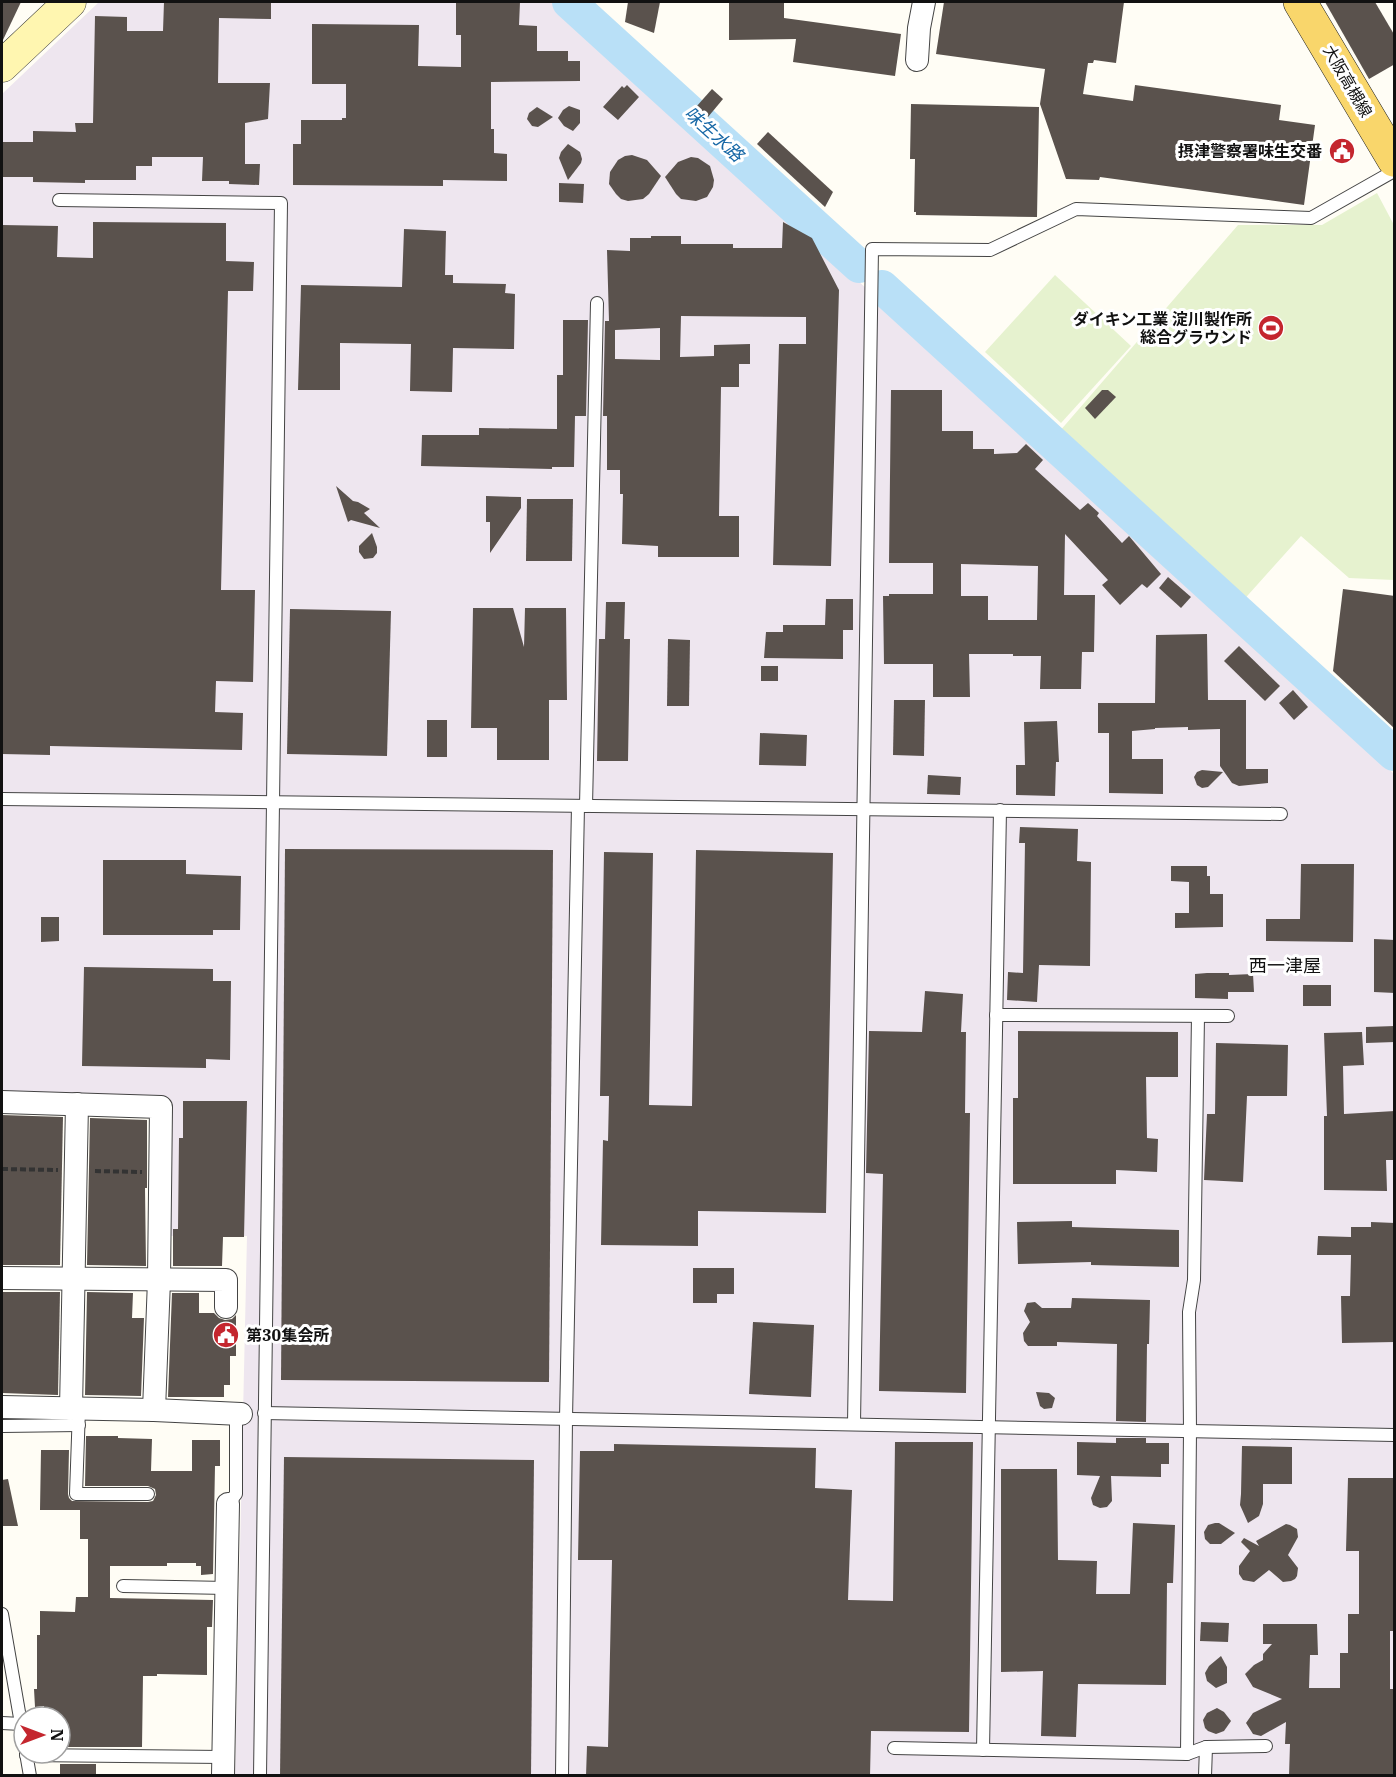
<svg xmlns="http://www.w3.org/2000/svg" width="1396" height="1777" font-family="'IBM Plex Serif','Noto Sans JP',serif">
  <rect width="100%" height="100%" fill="#fffdf5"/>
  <polygon fill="#eee6ef" points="99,2 555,2 1394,774 1394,1775 235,1775 247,1236 169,1236 170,1098 2,1093 2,94"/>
  <g fill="#e6f2cf">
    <polygon points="1377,193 1394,225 1394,580 1349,578 1301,536 1240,604 1059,432 1238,225 1322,225"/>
    <polygon points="1055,275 1131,346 1061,423 985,352"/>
  </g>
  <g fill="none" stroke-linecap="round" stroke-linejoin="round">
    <g stroke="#b9e0f7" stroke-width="34">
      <polyline points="569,2 859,266"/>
      <polyline points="882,287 1394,754"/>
    </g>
  </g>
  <g fill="#5a524d" fill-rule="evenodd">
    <polygon points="2,2 21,2 2,42"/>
    <polygon points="164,2 271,2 271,19 219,18 218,83 270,83 268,119 245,123 245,164 260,164 259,185 229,184 229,181 202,181 203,157 152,157 152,166 136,166 136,180 85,180 85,183 33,182 33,177 2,177 2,142 33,142 33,131 76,132 75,123 93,123 95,16 127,17 127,31 163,31"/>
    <polygon points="456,2 520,2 519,25 537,26 537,51 568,51 568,61 580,61 580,81 491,82 491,129 494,129 494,153 507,154 507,181 443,180 443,186 293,185 293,144 301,144 301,120 342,120 342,118 346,118 346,84 312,84 312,24 419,25 418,66 461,67 461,35 456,35"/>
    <polygon points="628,2 660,2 654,33 625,22"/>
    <polygon points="729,2 784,2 784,18 901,34 895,76 793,62 796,39 729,40"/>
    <polygon points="944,2 1124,2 1116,63 1094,60 1093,63 1088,63 1083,94 1133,101 1135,85 1281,105 1279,120 1315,125 1304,205 1100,177 1099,180 1066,179 1040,104 1045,69 936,54"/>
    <polygon points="1325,2 1375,2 1395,36 1395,64 1369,79"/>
    <polygon points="627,85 639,97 618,120 603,107 622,86 624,88"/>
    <polygon points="712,89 723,99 708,117 696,107"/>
    <polygon points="911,104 1039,107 1037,217 916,215 916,212 914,212 915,159 910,159"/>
    <polygon points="569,106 580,110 580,123 573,131 564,126 558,118 563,110"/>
    <polygon points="537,107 553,117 538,127 532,126 527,119 529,113"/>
    <polygon points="768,132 833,192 825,207 757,144"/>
    <polygon points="568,144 580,152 582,159 581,163 568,180 559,158 561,152"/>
    <polygon points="632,155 647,160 661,176 649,194 643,199 628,201 621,199 616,194 609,184 610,172 618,160 625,156"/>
    <polygon points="691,157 698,158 710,166 714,180 713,187 707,197 696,201 681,199 676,194 665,177 678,162"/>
    <polygon points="559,183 584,184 583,203 559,202"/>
    <polygon points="93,222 226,223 226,261 254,262 253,291 228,291 221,590 255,590 253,682 216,681 215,712 243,713 242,750 50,746 50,755 2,754 2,225 58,226 57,257 93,258"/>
    <path d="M783,222l29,16 27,52 -8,276 -58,-1 6,-221h27v-27l-125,-1 -1,41 34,-1v-11l36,-1v20h-11v23h-18l-2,129h20v41h-81v-11l-36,-2 1,-50h-3v-24h-13v-54h-4l2,-95h4l-2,-71 23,1v-13h21v-2h30v8h52v4h49zM660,328v32l-45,-1v-29z"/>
    <polygon points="404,229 446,231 445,275 453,275 453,283 506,284 505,293 515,294 514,349 453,348 452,392 410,391 411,344 340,343 340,390 298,390 301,285 402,287"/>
    <polygon points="563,320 588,320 586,416 575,416 574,467 552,467 552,469 421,466 422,435 479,435 479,428 557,429 557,375 563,375"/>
    <path d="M891,390h51v41h31v18h21v5l23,-1 9,-9 17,16 -8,9 45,41 8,-7 11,10 -2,3 25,27 7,-7 32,38 -14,14 -5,-4 -22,21 -18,-20 6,-5 -43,-46 -1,61h31l-1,57h-12l-1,37h-41l1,-33h-28v-2h-44l1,43h-37v-33h-49l-1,-68h6v-2h44v-31h-44zM961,564l77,2 -1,54h-49v-24h-27z"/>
    <polygon points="1102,390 1108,390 1116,397 1095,419 1085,408"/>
    <polygon points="336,486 353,501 358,502 370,509 364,513 380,528 351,520 348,522"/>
    <polygon points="486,496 521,497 521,508 490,553 490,522 486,522"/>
    <polygon points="527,499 573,499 572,561 526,561"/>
    <polygon points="372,533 377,547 377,553 373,558 364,559 359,552 359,546"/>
    <polygon points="1168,577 1191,597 1181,608 1159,588"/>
    <polygon points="1343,589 1395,596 1395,729 1333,671"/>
    <polygon points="826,599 853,599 853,630 843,630 843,659 764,658 766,632 783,632 783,625 825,625"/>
    <polygon points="606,602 625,602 624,639 630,639 628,761 597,761 599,639 605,639"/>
    <polygon points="473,608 513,608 524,647 525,608 566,608 567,700 549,700 549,760 497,760 497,728 471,728"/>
    <polygon points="290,609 391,611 387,756 287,754"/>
    <polygon points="1207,634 1208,700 1246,700 1246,769 1268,769 1268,783 1239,786 1232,783 1220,766 1220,729 1188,730 1188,727 1155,728 1155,729 1132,731 1132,759 1163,759 1163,794 1109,793 1109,733 1098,733 1098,703 1155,703 1156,635"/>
    <polygon points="668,639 690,640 689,706 667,706"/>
    <polygon points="1239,646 1280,686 1265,701 1224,661"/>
    <rect x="761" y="666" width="17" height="15"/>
    <polygon points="1293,690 1308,707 1294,720 1279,703"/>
    <polygon points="894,700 925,700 924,756 893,755"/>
    <rect x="427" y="720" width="20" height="37"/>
    <polygon points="1057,721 1059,762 1056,762 1055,796 1016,795 1016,765 1025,765 1024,722"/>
    <polygon points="760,733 807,735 806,766 759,765"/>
    <polygon points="1202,770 1223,772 1208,787 1202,788 1197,785 1194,777 1197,772"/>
    <polygon points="928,775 961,777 960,795 927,794"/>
    <polygon points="1020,827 1078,829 1077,861 1091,862 1090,966 1039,965 1037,1002 1007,1000 1008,972 1023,973 1025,843 1019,843"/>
    <polygon points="285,849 553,850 549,1382 281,1380"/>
    <polygon points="696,850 833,853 826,1213 698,1211 698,1246 601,1245 603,1140 608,1141 609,1096 600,1096 604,852 653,853 649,1105 692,1106"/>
    <polygon points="103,860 186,860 186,874 241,876 240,930 213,930 213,935 103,935"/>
    <polygon points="1301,864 1354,864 1353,942 1266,941 1266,919 1300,919"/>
    <polygon points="1171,866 1207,866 1207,876 1210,876 1210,894 1223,894 1223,927 1175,928 1175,913 1189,913 1189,882 1171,881"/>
    <polygon points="41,917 59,917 59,941 41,942"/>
    <polygon points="1374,939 1395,940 1395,993 1374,992"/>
    <polygon points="84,967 213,969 213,981 231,981 230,1060 206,1059 206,1068 82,1066"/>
    <polygon points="1207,973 1229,973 1229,975 1253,974 1254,992 1228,992 1228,999 1195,998 1195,974"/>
    <rect x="1303" y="985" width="28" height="21"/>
    <polygon points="925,991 963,994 961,1032 966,1032 965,1113 970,1113 966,1393 879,1391 883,1174 866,1173 869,1031 922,1032"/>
    <polygon points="1395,1026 1395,1042 1366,1043 1366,1027"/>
    <polygon points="1018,1031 1178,1032 1178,1077 1146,1077 1147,1138 1158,1139 1157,1172 1116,1170 1116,1184 1013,1184 1013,1098 1018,1098"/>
    <polygon points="1362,1032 1364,1065 1343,1066 1344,1114 1395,1111 1395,1160 1386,1160 1387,1191 1324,1190 1324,1116 1327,1116 1324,1033"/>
    <polygon points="1216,1043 1288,1045 1287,1096 1247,1096 1243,1182 1204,1180 1207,1114 1215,1114"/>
    <polygon points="183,1101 247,1101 244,1237 223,1237 222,1266 173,1266 173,1229 178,1229 179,1138 183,1138"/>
    <polygon points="2,1115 63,1117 60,1265 2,1265"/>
    <polygon points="90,1118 147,1120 147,1188 145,1188 146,1266 87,1265"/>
    <polygon points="1072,1221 1072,1227 1179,1230 1179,1267 1091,1265 1091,1262 1018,1264 1017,1222"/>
    <polygon points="1371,1222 1395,1223 1395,1342 1342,1343 1341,1296 1350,1296 1351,1255 1317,1255 1318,1236 1351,1237 1351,1227 1371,1227"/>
    <polygon points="693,1268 734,1268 734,1294 717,1294 717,1303 693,1303"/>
    <polygon points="2,1292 60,1292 58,1395 2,1393"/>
    <polygon points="87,1292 133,1293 132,1318 144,1318 141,1396 85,1395"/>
    <polygon points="172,1293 199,1293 199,1313 214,1313 219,1318 225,1320 232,1319 236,1315 236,1356 230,1356 230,1385 224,1385 224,1397 168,1397"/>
    <polygon points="1072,1298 1150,1300 1149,1344 1147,1344 1146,1422 1116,1421 1117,1344 1057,1342 1057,1346 1028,1346 1024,1341 1023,1333 1030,1322 1024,1311 1027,1303 1035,1302 1042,1308 1071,1308"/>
    <polygon points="753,1322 814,1325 811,1397 749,1394"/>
    <polygon points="1036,1392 1049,1393 1055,1398 1052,1408 1044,1409 1040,1406"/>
    <polygon points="86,1436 118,1436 118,1438 152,1439 151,1471 192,1471 192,1440 220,1440 220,1466 215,1466 213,1574 201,1575 201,1566 196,1566 196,1563 167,1563 167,1566 110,1566 110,1598 213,1600 212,1627 207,1627 207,1675 157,1674 157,1676 143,1676 142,1747 60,1747 60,1717 44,1717 44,1706 35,1707 34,1689 37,1689 37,1635 40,1635 40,1611 75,1612 76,1597 88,1597 88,1539 80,1539 80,1510 40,1510 41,1450 69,1450 68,1494 69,1498 72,1501 148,1502 153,1501 156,1495 155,1489 148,1486 85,1486"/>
    <polygon points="1116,1438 1146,1438 1146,1443 1169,1443 1169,1464 1161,1464 1161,1477 1111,1476 1112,1501 1107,1507 1100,1508 1093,1505 1091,1498 1100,1476 1077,1475 1077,1442 1116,1443"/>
    <polygon points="895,1442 973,1442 969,1732 871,1731 870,1776 586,1776 587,1746 608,1747 612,1560 578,1560 580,1451 614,1451 614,1444 816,1448 815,1488 852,1490 848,1600 893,1601"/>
    <polygon points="1242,1446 1292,1447 1292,1484 1263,1484 1263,1504 1259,1516 1248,1523 1240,1505 1241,1494"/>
    <polygon points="284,1457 534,1460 531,1776 280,1776"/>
    <polygon points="1001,1469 1057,1469 1058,1560 1097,1561 1096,1594 1130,1594 1133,1523 1175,1525 1173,1583 1167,1583 1166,1685 1078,1684 1076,1737 1041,1736 1043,1671 1001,1672"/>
    <polygon points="1348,1478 1395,1478 1395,1631 1390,1631 1390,1689 1395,1689 1395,1776 1289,1776 1290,1744 1285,1744 1286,1722 1261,1736 1253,1734 1246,1723 1253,1713 1282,1699 1253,1687 1245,1674 1254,1665 1263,1660 1263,1654 1272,1644 1263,1644 1263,1624 1317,1624 1318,1655 1310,1655 1309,1688 1340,1688 1340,1653 1348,1653 1348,1614 1359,1614 1359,1551 1346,1551"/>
    <polygon points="8,1479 18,1526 2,1526 2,1480"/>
    <polygon points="1215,1523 1219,1523 1235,1533 1221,1544 1210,1544 1205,1539 1204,1532 1208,1525"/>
    <polygon points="1286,1524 1290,1525 1297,1529 1298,1537 1288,1555 1298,1568 1297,1576 1295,1579 1291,1581 1283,1582 1269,1570 1254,1582 1243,1580 1239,1574 1239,1566 1250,1551 1241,1542 1244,1538 1259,1546 1256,1541"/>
    <polygon points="1201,1622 1229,1623 1228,1642 1200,1641"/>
    <polygon points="1221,1656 1227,1667 1227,1683 1216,1688 1207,1681 1205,1673 1209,1666"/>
    <polygon points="1217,1708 1224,1712 1231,1721 1224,1731 1216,1734 1208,1731 1205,1728 1203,1720 1207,1713"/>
    <rect x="60" y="1764" width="36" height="12"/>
  </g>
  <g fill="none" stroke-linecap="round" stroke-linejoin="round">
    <g stroke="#444" stroke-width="14">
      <g id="service">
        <polyline points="59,200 281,203 260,1776"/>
        <polyline points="2,799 1281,814"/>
        <polyline points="586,806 597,303"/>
        <polyline points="996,1015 1228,1016"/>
        <polyline points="79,1409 76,1494 148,1494"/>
        <polyline points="264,1413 1394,1435"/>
        <polyline points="854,1424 872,249 990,250 1076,209 1311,218 1394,171"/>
        <polyline points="2,1426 79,1425"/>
        <polyline points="228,1504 236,1494 236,1414"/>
        <polyline points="123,1586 227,1588"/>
        <polyline points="2,1614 24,1741"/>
        <polyline points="2,1723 21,1724"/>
        <polyline points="894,1748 1187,1754 1206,1747 1266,1746"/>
        <polyline points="983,1750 1000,810"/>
        <polyline points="26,1753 30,1776"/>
        <polyline points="1187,1754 1190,1431 1189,1312 1194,1280 1198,1016"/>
        <polyline points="26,1755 223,1757"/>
        <polyline points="562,1776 566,1419 578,806"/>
        <polyline points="1205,1776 1206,1747"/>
      </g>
    </g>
    <g stroke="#444" stroke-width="24">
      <g id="minor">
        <polyline points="917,60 919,28 924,2"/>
        <polyline points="2,1102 161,1107 159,1280 154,1410"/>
        <polyline points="2,1278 226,1280 226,1307"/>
        <polyline points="2,1407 154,1410 241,1414"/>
        <polyline points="71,1409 77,1104"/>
        <polyline points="223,1776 228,1504"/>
      </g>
    </g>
    <g stroke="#333" stroke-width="33">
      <polyline id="secondary" points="2,66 70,2"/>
    </g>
    <g stroke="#222" stroke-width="34">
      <polyline id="primary" points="1300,2 1394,160"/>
    </g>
    <g stroke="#333" stroke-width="4" stroke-dasharray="6 3" stroke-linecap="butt">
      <polyline points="2,1169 58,1170"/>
      <polyline points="95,1171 142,1172"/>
    </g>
    <use href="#service" stroke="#fff" stroke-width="12"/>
    <use href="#minor" stroke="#fff" stroke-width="22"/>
    <use href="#secondary" stroke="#fff6b0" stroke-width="32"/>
    <use href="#primary" stroke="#f9d66b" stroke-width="33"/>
  </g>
  <defs>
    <g id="civic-disc" transform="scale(1.35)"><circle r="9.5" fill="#c4262e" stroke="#fff"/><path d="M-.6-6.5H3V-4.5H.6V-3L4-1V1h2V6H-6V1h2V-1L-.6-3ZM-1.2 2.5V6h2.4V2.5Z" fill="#fff"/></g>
    <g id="stadium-disc" transform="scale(1.35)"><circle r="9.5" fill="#c4262e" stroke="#fff"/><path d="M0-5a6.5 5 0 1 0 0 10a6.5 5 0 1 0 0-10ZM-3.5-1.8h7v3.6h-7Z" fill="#fff"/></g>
  </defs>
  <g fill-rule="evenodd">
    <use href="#civic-disc" x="1342" y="151"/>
    <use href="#stadium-disc" x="1271" y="328"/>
    <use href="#civic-disc" x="226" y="1335"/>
  </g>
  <g text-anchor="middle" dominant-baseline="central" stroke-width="6" stroke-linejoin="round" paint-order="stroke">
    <g font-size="16" fill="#111" stroke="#fff">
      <text transform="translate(1348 81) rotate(60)">大阪高槻線</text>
    </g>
    <g font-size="16" font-weight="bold" fill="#111" stroke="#fff" text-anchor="end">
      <text x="1322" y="151">摂津警察署味生交番</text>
      <text x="1252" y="319">ダイキン工業 淀川製作所<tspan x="1252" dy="18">総合グラウンド</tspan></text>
      <text x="246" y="1335" text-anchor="start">第30集会所</text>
    </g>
    <g font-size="18" font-style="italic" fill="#1768a6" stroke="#fff">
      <text transform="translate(714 134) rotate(42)">味生水路</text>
    </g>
    <g font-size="18" fill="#111" stroke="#fff">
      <text x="1285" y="965">西一津屋</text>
    </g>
  </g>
  <rect width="1396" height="1777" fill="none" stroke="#111111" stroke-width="6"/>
  <g transform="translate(42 1735) rotate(90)"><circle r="28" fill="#ffffff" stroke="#a0a0a0" stroke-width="1.5"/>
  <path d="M0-4.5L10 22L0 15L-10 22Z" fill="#c4262e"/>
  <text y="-9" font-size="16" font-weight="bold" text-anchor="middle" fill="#111111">N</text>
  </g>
</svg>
